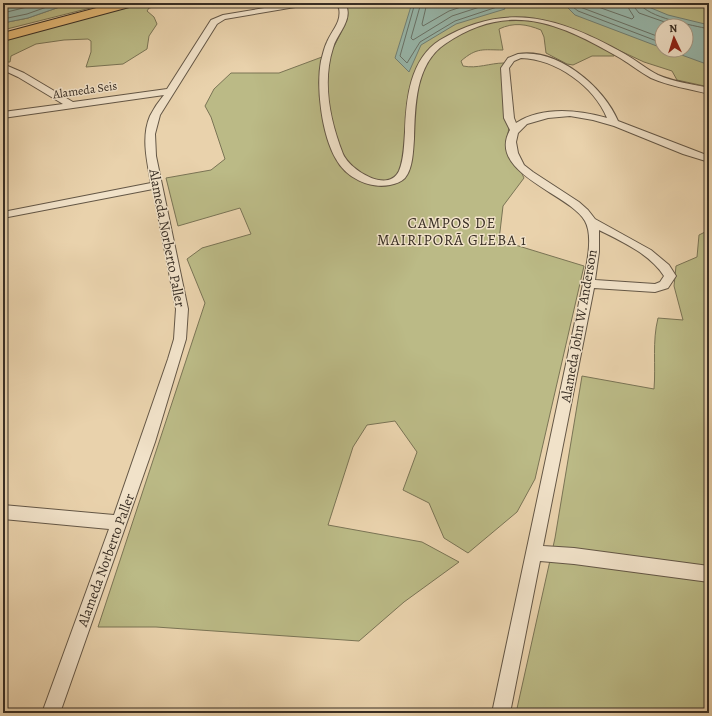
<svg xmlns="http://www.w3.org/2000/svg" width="712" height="716" font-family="Alegreya,serif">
  <rect width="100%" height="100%" fill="#e9d2ac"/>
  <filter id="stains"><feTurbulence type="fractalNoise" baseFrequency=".005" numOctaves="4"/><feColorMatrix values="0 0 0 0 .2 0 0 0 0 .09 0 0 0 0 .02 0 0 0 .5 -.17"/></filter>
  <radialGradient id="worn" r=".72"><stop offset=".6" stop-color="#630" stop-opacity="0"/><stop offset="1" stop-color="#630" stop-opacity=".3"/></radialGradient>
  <g fill="#bbba86" stroke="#7a7455" fill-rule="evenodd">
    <polygon points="71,3 110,3 3,30 3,23 28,18"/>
    <polygon points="142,3 175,3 149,8 147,11 154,17 157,24 149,36 147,49 123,64 86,67 91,52 91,41 88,39 64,40 36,44 11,56 10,62 3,62 3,40"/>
    <path d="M338,3h371v84l-32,-7 -5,-9 -28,-9 -30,-14v8h-22l-19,9 -6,-1 -21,-11 -2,-16 -3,-7c-15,-6 -27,-8 -42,-1l4,21c-20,0 -26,-3 -42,11l2,5c14,3 27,-3 41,-3l5,63 -2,16 17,36 -21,28 -4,34 85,26 -49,213 -18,33 -49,41 -24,-15 -15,-35 -26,-13 14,-38 -22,-31 -28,4 -14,22 -25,78 94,17 37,20 -55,40 -45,39 -203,-14h-58l107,-324 -18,-44 15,-11 49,-14 -11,-26 -62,18 -12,-48 45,-8 14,-11 -14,-42 -6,-11 9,-17 17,-16h48l51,-19 15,-29 1,-18zM662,26h24v24h-24z"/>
    <path d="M709,230v483h-193l39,-175 27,-162 72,13c2,-24 -2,-47 4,-71l25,2 -9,-34 2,-20 21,-9 2,-22z"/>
  </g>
  <g fill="#97b7ab" stroke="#718075">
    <polygon points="3,3 71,3 28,18 3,23"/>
    <polygon points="412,3 502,3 505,9 456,24 421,45 409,72 395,58"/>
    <polygon points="542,3 639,3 668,15 709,25 709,65 668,50 686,50 686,26 662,26 662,48 575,15 566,6"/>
  </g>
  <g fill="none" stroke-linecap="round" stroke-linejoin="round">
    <g stroke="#687268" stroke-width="1">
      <polyline points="415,3 400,56 407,63 420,42 455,21 497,7 499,3"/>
      <polyline points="421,3 411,38 413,40 452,16 492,3"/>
      <polyline points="427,3 422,24 423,26 449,11 473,3"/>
      <polyline points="568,3 578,11 662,43"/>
      <polyline points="576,3 580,7 662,38"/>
      <polyline points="587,3 632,19 634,17 629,9 628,3"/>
      <polyline points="634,3 635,8 639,13 676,26"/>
      <path d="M639,3c9,15 53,22 70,26"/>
      <polyline points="3,13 43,3"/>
      <polyline points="3,19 27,14 58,3"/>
    </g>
    <g stroke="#645746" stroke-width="2">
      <g id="street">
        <path d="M294,3h17l-4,2 -82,14 -8,5 -57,91 -5,19 1,22 32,153 -2,30 -31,103 -95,271h-18l67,-184 -106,-10v-14l111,10 54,-156 6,-20 2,-30 -23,-120 -150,29v-6l148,-29c-4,-22 -10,-46 -1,-67 4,-8 9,-15 14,-21l-161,23v-6l60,-8 -45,-27 -15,-7v-6l21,9 49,29 94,-13 44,-69 12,-5z"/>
        <path d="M332,3h9l5,2c7,16 -9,28 -13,43 -11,34 -3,73 10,106 7,16 45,40 56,17 5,-12 5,-26 6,-39 1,-33 5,-73 35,-92 67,-40 121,-22 185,14 11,6 21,15 33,21 16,7 34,9 51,13v6c-19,-5 -40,-8 -58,-16 -11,-6 -21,-14 -31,-20 -61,-35 -111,-58 -175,-14 -30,20 -30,63 -31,95 -1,12 -1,29 -9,39 -4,4 -10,6 -15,7 -20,4 -44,-7 -54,-26 -14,-24 -20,-71 -15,-98 2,-7 3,-13 6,-19 5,-12 15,-20 12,-34z"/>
        <path d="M518,54c40,-6 86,33 100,67l91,35v6l-26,-8 -69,-28 -21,-6 -23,-4 -22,2 -21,6 -9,9 -2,9 2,11 6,12 9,7 46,30 9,8 7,9 56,31 18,15 7,11 -8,12 -13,4 -61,-4 -51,258 31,2 135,18v16l-135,-18 -34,-3 -30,152h-18l91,-429c3,-17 11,-47 2,-63 -15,-27 -99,-48 -75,-91l-6,-12 -3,-50 7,-10zM521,58c35,1 73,28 86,60 -29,-8 -64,-12 -91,5l-2,-5 -5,-50 5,-7zM599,230c22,11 51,24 65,46l-4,6 -5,2 -60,-4 4,-28z"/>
      </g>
    </g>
    <g stroke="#382e24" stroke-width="2">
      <polygon id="primary" points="115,3 135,3 133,6 3,41 3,33"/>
    </g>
    <use href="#street" fill="#f1e2c9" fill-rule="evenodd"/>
    <use href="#primary" fill="#e4b976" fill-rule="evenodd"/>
  </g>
  <g text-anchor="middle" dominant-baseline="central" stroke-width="3" stroke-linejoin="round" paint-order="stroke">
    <g font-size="12" fill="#382e24" stroke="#f1e2c9">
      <text transform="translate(85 90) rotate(-8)">Alameda Seis</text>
    </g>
    <g font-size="14" fill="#382e24" stroke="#f1e2c9">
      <text transform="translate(167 238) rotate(79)">Alameda Norberto Paller</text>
      <text transform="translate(579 326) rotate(-80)">Alameda John W. Anderson</text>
      <text transform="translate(106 560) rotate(-70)">Alameda Norberto Paller</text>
    </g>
    <g font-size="15" letter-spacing="1" fill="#382e24" stroke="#f1e2c9">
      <text x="452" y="223">CAMPOS DE<tspan x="452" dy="17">MAIRIPORÃ GLEBA 1</tspan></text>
    </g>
  </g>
  <rect width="712" height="716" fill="none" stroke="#e9d2ac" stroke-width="16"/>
  <rect x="4" y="4" width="704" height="708" fill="none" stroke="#382e24" stroke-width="2"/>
  <rect x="8" y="8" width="696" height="700" fill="none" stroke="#382e24"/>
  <g transform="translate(674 38) rotate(356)"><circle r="19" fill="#f1e2c9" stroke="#a79a87"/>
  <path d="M0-3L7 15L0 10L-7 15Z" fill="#8f2418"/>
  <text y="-6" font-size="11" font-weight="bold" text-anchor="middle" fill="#382e24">N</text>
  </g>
  <rect width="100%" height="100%" filter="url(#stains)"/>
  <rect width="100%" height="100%" fill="url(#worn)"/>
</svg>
